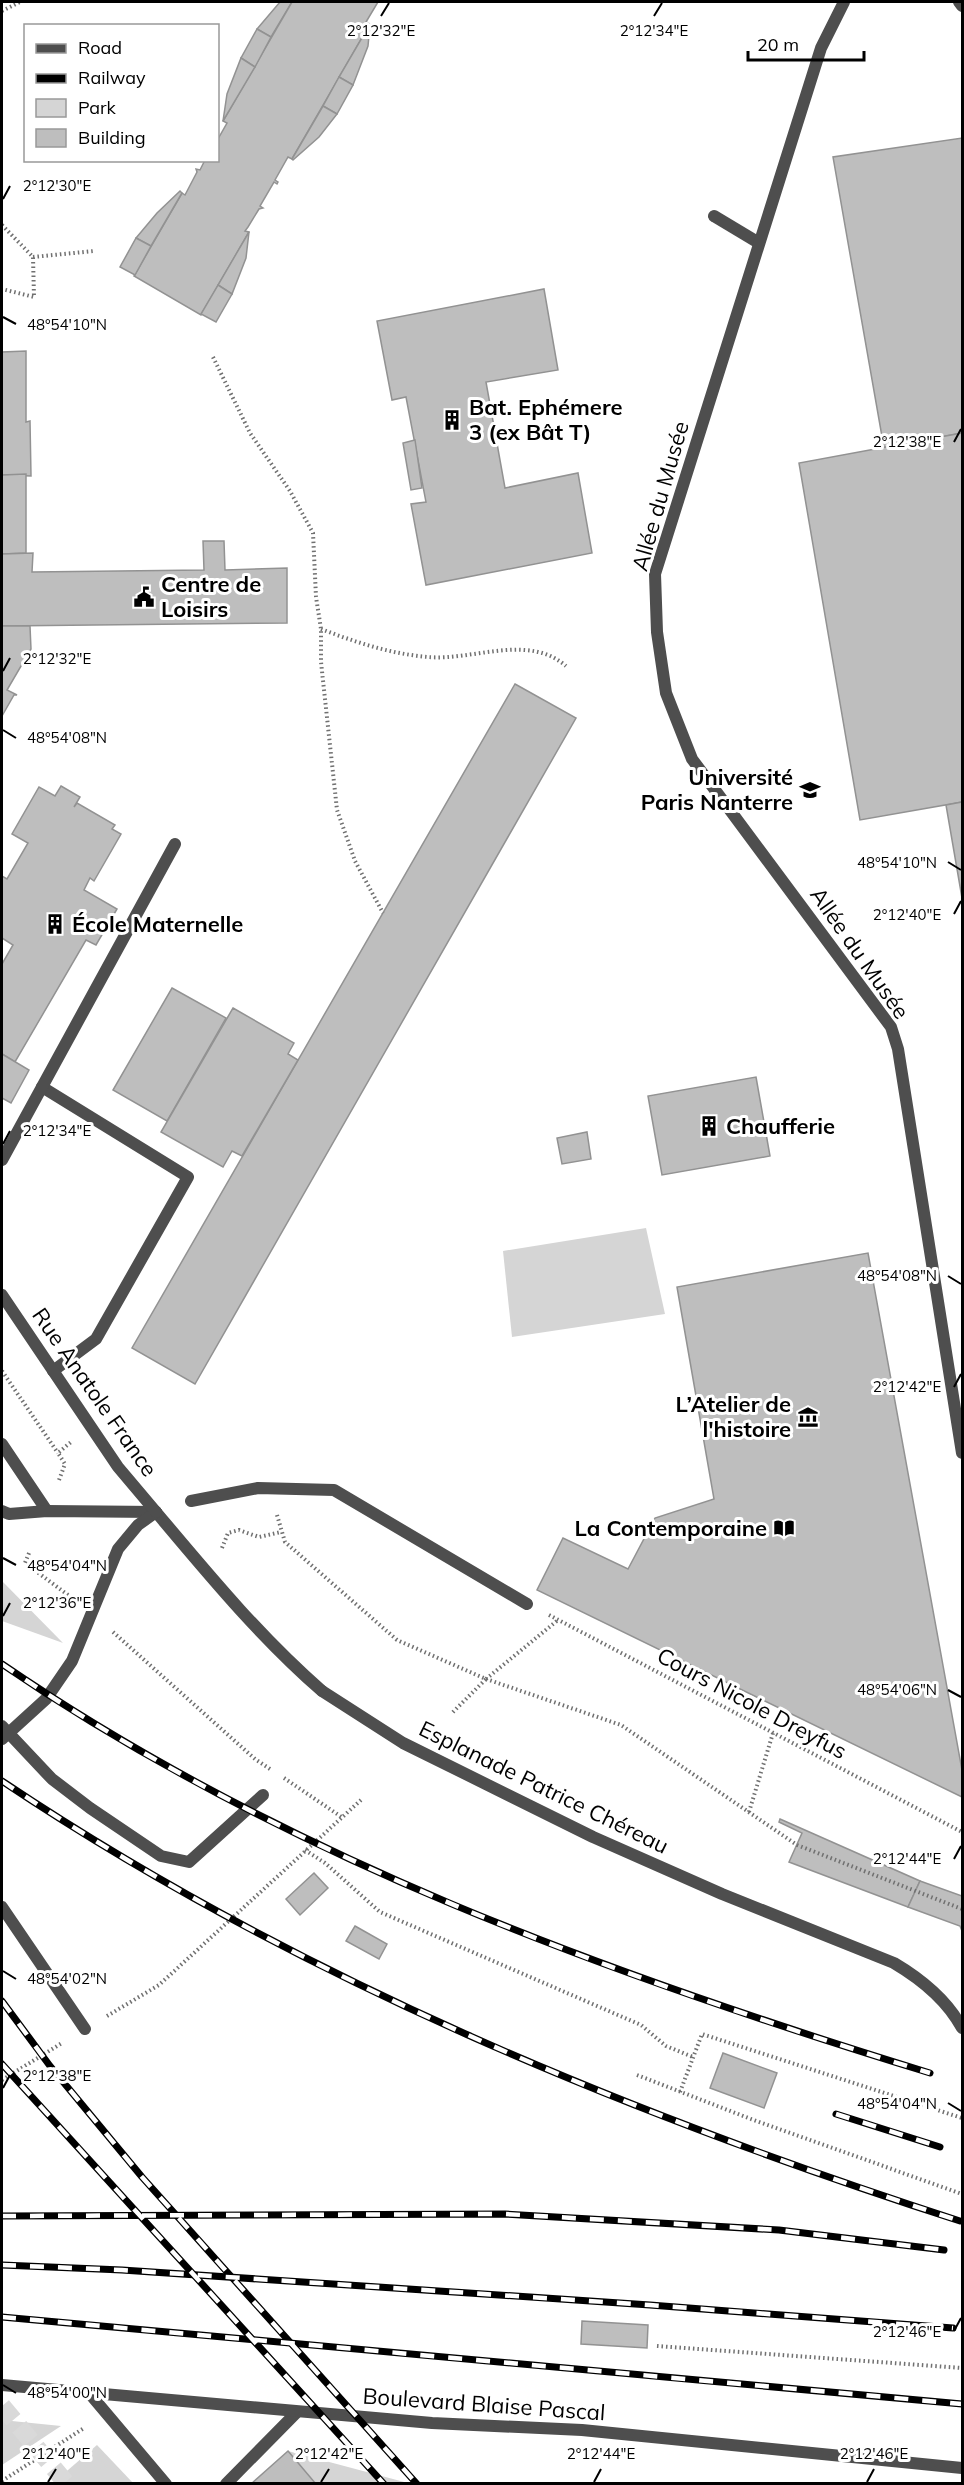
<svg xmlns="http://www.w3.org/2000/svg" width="964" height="2485" font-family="Mulish,sans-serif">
  <rect width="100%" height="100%" fill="#fff"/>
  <g fill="#d5d5d5">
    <polygon points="646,1228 665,1314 512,1337 503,1251"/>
    <polygon points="2,1581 63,1643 2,1621"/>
    <polygon points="2,2420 61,2426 2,2465"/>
    <polygon points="97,2445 133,2483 53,2483"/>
    <polygon points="288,2451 408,2483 316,2483"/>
  </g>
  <g fill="#bebebe" stroke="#929292" stroke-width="1.5">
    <polygon points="280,2 292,2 271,37 257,29"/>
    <polygon points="292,2 378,2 366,22 370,24 292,159 288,157 275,180 278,182 277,184 274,182 260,206 263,208 259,209 248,227 245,231 249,232 201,315 134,276 182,193 185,195 197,172 196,169 200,170 205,160 218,160 218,139 227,123 223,121"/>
    <polygon points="370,24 368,46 353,85 339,77"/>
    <polygon points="257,29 271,37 255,67 241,58"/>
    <polygon points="241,58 255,67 223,121 227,94"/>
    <polygon points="339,77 353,85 337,114 323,106"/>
    <polygon points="323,106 337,114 319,137 293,160 292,159"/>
    <polygon points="962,138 962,433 884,448 833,157"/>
    <polygon points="180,191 182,193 151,246 136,238 157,213"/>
    <polygon points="249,232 246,258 232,294 218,285"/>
    <polygon points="136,238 151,246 135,275 120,267"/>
    <polygon points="218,285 232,294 216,322 201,314"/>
    <polygon points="544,289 558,370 486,382 505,488 578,473 592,553 426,585 411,504 426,502 406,397 392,400 377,321"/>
    <polygon points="26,351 26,422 30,421 31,476 2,475 2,352"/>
    <polygon points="962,433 962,802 860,820 799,463"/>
    <polygon points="415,440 422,488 411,490 403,443"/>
    <polygon points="26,474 26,553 2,554 2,475"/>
    <polygon points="203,541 224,541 225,570 287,568 287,623 2,626 2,554 33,553 32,572 204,570"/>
    <polygon points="2,626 30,626 31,649 7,690 17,695 14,695 2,716"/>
    <polygon points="515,684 576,718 195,1384 132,1348"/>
    <polygon points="61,786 80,797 74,807 77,803 115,825 112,829 121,834 94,881 90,878 84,890 117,909 96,945 86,940 15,1062 2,1054 2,964 13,945 2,938 2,876 7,879 28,843 12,834 39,787 55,796"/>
    <polygon points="962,802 962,898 946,805"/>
    <polygon points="172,988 226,1018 167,1121 113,1090"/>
    <polygon points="233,1008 294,1043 288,1054 298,1060 242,1156 232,1151 223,1167 161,1132"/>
    <polygon points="2,1054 29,1070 11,1103 2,1098"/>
    <polygon points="756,1077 770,1156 662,1175 648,1096"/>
    <polygon points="587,1132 591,1159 562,1164 557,1138"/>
    <polygon points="868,1253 962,1770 962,1797 537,1590 563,1538 628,1569 655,1518 714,1499 677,1287"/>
    <polygon points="780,1819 920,1881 908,1907 789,1862 802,1833 779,1822"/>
    <polygon points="314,1873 328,1888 300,1915 286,1899"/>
    <polygon points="920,1881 962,1896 962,1931 960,1926 908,1907"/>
    <polygon points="355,1926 387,1944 379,1959 346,1941"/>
    <polygon points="723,2053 777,2073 764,2108 710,2088"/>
    <polygon points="582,2321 648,2325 647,2348 581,2344"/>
    <polygon points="288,2451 316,2484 251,2484"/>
  </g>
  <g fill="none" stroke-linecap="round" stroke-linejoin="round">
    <polyline stroke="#d9d9d9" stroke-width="18" stroke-dasharray="18 9" stroke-linecap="butt" points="2,2406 67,2484"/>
    <g stroke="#707070" stroke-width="4" stroke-dasharray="1.5 3" stroke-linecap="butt">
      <polyline points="2,11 20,2"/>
      <polyline points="2,225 33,257 34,297 2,289"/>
      <polyline points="33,257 94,251"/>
      <polyline points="213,357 250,433 290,491 313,533 316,597 321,629 321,662 337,810 355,861 383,913"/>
      <path d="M321,629c34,13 70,25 107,28 45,4 100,-24 138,9"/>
      <polyline points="2,1371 58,1453"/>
      <polyline points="59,1480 65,1464 58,1453 71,1442"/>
      <polyline points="277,1515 285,1542 397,1640 486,1679 451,1714"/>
      <polyline points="222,1548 228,1533 239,1530 259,1537 281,1532"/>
      <polyline points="29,1553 25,1563 72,1598"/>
      <polyline points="549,1615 962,1832"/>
      <polyline points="113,1632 255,1759 270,1769"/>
      <polyline points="486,1679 621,1725 797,1845 962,1909"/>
      <polyline points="486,1679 558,1620"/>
      <polyline points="284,1778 343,1818"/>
      <polyline points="749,1812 773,1733"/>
      <polyline points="305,1850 325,1863 380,1912 641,2025 666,2046 693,2057"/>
      <polyline points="107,2016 159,1985 361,1800"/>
      <polyline points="637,2075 751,2119 962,2194"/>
      <polyline points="2,2080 62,2043"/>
      <polyline points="680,2092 702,2034 962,2118"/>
      <polyline points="657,2346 962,2368"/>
      <polyline points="2,2481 84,2428"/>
    </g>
    <g stroke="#4e4e4e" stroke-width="12">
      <polyline points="714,216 759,243"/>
      <polyline points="42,1087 188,1177 96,1339 53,1371"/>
      <polyline points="2,1160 175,844"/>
      <polyline points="2,1444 47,1511"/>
      <polyline points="191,1501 258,1488 334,1490 527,1604"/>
      <polyline points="2,1511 9,1514 47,1511 156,1512"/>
      <path d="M156,1512c53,63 104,125 166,179"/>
      <polyline points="2,1726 52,1779 90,1808 161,1856 189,1862 263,1795"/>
      <polyline points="2,1739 46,1699 72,1661 118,1549 138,1525 156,1512"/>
      <polyline points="2,1907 85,2029"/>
      <polyline points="226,2484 297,2412"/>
    </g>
    <g stroke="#4e4e4e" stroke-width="12">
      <polyline points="844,2 821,48 655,574 657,632 666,693 692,759 891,1027 898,1049 962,1453"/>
      <polyline points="959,2 962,6"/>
      <polyline points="2,1295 118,1467 156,1512"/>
      <polyline points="2,2385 432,2423 582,2430 962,2468"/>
      <polyline points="90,2394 166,2484"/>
    </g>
    <g stroke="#000" stroke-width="7">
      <g id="rail">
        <path d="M2,1664c281,192 605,310 928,409"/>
        <path d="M2,1781c293,196 624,332 958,440"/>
        <polyline points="2,2001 50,2066 142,2177 417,2484"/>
        <polyline points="2,2064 384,2484"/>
        <polyline points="836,2114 940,2147"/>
        <polyline points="2,2216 505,2214 779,2230 944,2250"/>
        <polyline points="2,2265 122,2270 650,2305 953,2328"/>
        <polyline points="2,2317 962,2404"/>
      </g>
    </g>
    <use href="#rail" stroke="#fff" stroke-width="4.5" stroke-dasharray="14" stroke-linecap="butt"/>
    <path stroke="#4e4e4e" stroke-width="12" d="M322,1691l81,52 190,94 129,57 172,69c27,16 53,37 68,65"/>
  </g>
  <path fill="none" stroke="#000" stroke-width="2" d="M381,16l8,-13M654,16l8,-13M3,199l7,-13M3,317l13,7M954,442l7,-13M3,671l7,-13M3,730l13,8M948,862l13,8M954,914l7,-13M3,1144l7,-13M948,1276l13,8M954,1387l7,-13M3,1558l13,7M3,1616l7,-13M948,1690l13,7M954,1859l7,-13M3,1971l13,8M3,2088l7,-13M948,2103l13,8M954,2331l7,-13M3,2385l13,8M48,2482l8,-13M321,2482l8,-13M594,2482l7,-13M867,2482l7,-13"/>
  <defs>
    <g id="building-bare" transform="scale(1.62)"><path d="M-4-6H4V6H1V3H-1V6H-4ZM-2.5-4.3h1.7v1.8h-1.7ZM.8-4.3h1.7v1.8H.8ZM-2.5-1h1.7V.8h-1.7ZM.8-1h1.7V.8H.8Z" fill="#000" stroke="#fff" stroke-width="2.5" paint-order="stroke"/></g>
    <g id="civic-bare" transform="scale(1.62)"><path d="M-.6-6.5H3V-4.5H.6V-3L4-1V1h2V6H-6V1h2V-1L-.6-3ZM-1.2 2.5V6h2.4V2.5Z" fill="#000" stroke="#fff" stroke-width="2.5" paint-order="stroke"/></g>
    <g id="university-bare" transform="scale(1.62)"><path d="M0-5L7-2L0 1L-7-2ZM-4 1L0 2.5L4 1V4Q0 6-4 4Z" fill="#000" stroke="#fff" stroke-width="2.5" paint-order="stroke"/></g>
    <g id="museum-bare" transform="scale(1.62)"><path d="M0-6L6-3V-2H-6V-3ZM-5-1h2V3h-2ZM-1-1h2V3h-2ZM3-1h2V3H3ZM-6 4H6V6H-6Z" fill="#000" stroke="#fff" stroke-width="2.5" paint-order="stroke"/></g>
    <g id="library-bare" transform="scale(1.62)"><path d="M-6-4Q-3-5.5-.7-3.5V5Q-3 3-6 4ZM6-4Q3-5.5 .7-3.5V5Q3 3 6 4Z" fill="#000" stroke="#fff" stroke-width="2.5" paint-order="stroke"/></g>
  </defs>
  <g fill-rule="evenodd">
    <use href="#building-bare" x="452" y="420"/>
    <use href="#civic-bare" x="144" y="597"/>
    <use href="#university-bare" x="810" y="790"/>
    <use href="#building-bare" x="55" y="924"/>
    <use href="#building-bare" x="709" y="1126"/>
    <use href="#museum-bare" x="808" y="1417"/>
    <use href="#library-bare" x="784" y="1528"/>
  </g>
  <g text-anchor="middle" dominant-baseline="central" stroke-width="6" stroke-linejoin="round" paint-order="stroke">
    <g font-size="22" font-weight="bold" fill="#000" stroke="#fff" text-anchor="start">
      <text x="469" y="407">Bat. Ephémere<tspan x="469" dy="25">3 (ex Bât T)</tspan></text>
      <text x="161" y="584">Centre de<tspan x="161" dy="25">Loisirs</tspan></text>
      <text x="793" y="777" text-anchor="end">Université<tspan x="793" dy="25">Paris Nanterre</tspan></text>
      <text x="72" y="924">École Maternelle</text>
      <text x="726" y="1126">Chaufferie</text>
      <text x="791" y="1404" text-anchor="end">L’Atelier de<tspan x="791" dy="25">l'histoire</tspan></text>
      <text x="767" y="1528" text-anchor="end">La Contemporaine</text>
    </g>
    <g font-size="22" fill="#000" stroke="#fff">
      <text transform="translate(660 496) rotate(-74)">Allée du Musée</text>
      <text transform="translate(860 953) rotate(55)">Allée du Musée</text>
      <text transform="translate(95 1392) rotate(55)">Rue Anatole France</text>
      <text transform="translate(752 1703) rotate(28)">Cours Nicole Dreyfus</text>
      <text transform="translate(544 1787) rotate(26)">Esplanade Patrice Chéreau</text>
      <text transform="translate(484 2404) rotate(4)">Boulevard Blaise Pascal</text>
    </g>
  </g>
  <g font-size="15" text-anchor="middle" fill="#000" stroke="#fff" stroke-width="6" stroke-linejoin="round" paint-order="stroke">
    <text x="381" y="36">2°12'32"E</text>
    <text x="654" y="36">2°12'34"E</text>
    <text x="57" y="191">2°12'30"E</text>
    <text x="67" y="330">48°54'10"N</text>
    <text x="907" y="447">2°12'38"E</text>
    <text x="57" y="664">2°12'32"E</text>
    <text x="67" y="743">48°54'08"N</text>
    <text x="897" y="868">48°54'10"N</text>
    <text x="907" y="920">2°12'40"E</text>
    <text x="57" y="1136">2°12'34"E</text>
    <text x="897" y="1281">48°54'08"N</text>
    <text x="907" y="1392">2°12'42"E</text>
    <text x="67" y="1571">48°54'04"N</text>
    <text x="57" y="1608">2°12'36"E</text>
    <text x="897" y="1695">48°54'06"N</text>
    <text x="907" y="1864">2°12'44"E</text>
    <text x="67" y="1984">48°54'02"N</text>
    <text x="57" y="2081">2°12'38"E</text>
    <text x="897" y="2109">48°54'04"N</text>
    <text x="907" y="2337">2°12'46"E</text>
    <text x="67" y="2398">48°54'00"N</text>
    <text x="56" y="2459">2°12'40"E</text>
    <text x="329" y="2459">2°12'42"E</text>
    <text x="601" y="2459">2°12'44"E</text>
    <text x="874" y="2459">2°12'46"E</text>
  </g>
  <rect width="964" height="2485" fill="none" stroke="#000000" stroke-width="6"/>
  <rect x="24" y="24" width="195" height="138" fill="#ffffff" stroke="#999999" stroke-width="1.5"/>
  <rect x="36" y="44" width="30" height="9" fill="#4e4e4e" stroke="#999999" stroke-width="1.5"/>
  <text x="78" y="54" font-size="18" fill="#000000">Road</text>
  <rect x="36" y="74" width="30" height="9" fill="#000000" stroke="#999999" stroke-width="1.5"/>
  <text x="78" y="84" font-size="18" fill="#000000">Railway</text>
  <rect x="36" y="99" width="30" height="18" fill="#d5d5d5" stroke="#999999" stroke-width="1.5"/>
  <text x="78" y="114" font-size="18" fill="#000000">Park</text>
  <rect x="36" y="129" width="30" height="18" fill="#bebebe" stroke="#999999" stroke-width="1.5"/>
  <text x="78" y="144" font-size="18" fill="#000000">Building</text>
  <path d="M748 51v9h116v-9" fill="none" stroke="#000000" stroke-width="3"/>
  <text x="757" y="51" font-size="18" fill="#000000" stroke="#ffffff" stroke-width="4.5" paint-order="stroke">20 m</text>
</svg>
